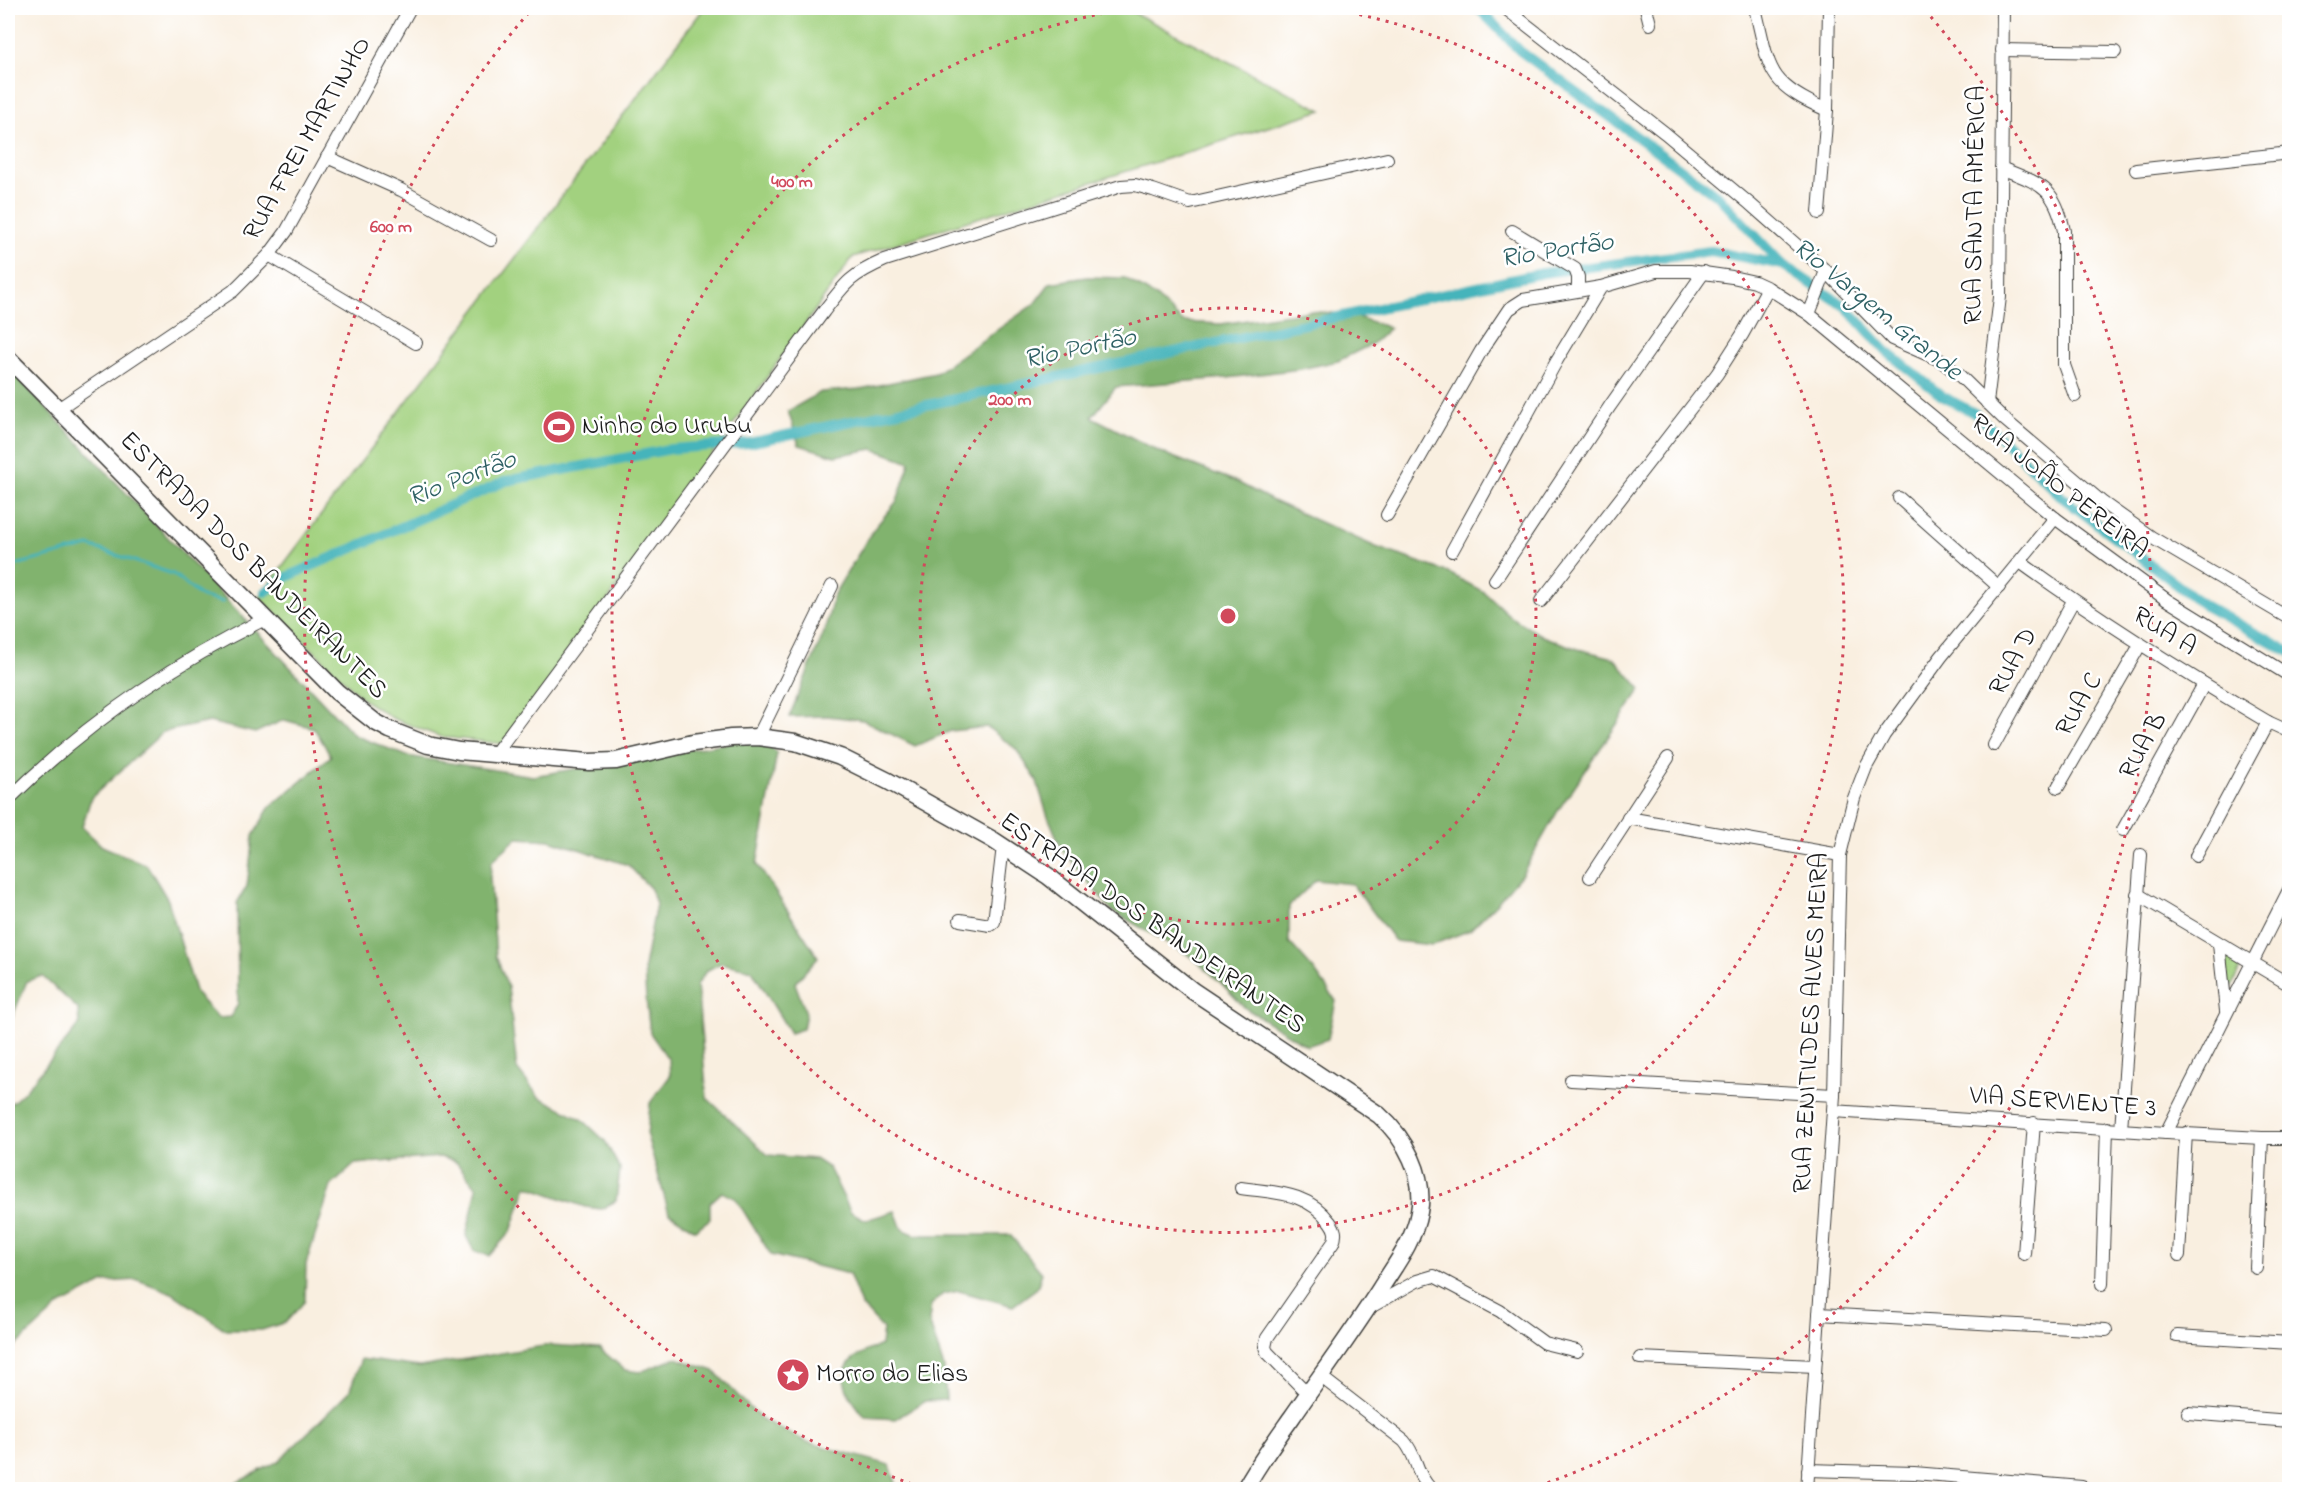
<svg xmlns="http://www.w3.org/2000/svg" width="2297" height="1497" font-family="'Indie Flower',sans-serif">
  <rect width="100%" height="100%" fill="#fff"/>
  <filter id="ink" filterUnits="userSpaceOnUse"><feTurbulence type="fractalNoise" baseFrequency=".0167" numOctaves="2"/><feDisplacementMap in="SourceGraphic" scale="12" xChannelSelector="R" yChannelSelector="G"/><feConvolveMatrix kernelMatrix="1 2 1 2 8 2 1 2 1" color-interpolation-filters="sRGB"/></filter>
  <filter id="wash" filterUnits="userSpaceOnUse"><feTurbulence type="fractalNoise" baseFrequency=".008" numOctaves="4" result="noise"/><feDisplacementMap in="SourceGraphic" scale="24" xChannelSelector="R" yChannelSelector="G"/><feGaussianBlur stdDeviation="1.35" result="paint"/><feColorMatrix in="noise" values="0 0 0 0 0 0 0 0 0 0 0 0 0 0 0 0 0 1.4 0 .05"/><feComposite in="paint" operator="in"/></filter>
  <g filter="url(#wash)">
    <rect width="100%" height="100%" fill="#f9efe0"/>
    <g fill="#a2d17f" stroke="#5f764e" stroke-width="1.5">
      <polygon points="704,8 1125,8 1322,110 853,257 505,744 441,737 394,719 365,701 259,597"/>
      <polygon points="2223,949 2244,961 2228,994"/>
    </g>
    <g fill="#81b36e" stroke="#4e6845" stroke-width="1.5" fill-rule="evenodd">
      <polygon points="1087,277 1125,278 1156,297 1183,322 1221,324 1310,311 1352,315 1390,328 1372,344 1338,361 1301,369 1227,378 1116,387 1092,417 1160,452 1237,482 1273,501 1376,547 1447,572 1484,592 1511,617 1542,636 1578,649 1614,658 1641,689 1559,809 1522,874 1497,903 1470,930 1432,945 1395,941 1352,884 1316,880 1289,906 1289,942 1314,970 1336,1001 1328,1039 1307,1046 1245,1008 1220,982 1192,957 1112,911 1062,850 1047,814 1036,779 1016,749 987,727 951,731 915,746 863,720 827,716 789,717 825,630 834,594 873,530 897,501 910,462 873,449 835,456 799,445 788,411 821,392 860,389 936,373 1034,304 1050,283"/>
      <path d="M8,364l25,30 321,341 53,21 126,20 206,-35h25l13,12 -20,111 61,93 -23,26 11,30 -3,16 -13,4 -38,-63 -31,-7 -15,8 -9,14 10,113 61,57 47,4 14,9 22,44 15,8 29,-9 7,18 14,6h94l32,38 -5,15 -24,18 -54,-15 -16,3 -12,11 -2,16 15,47 2,32 -21,1 -29,18 -31,-2c-12,-16 -31,-36 -14,-56 6,-7 21,-12 30,-16l2,-16 -22,-24 -12,-31 -78,-19 -35,-56 -14,-7 -12,11v16l-15,11 -26,-17 -22,-77 3,-33 20,-27 -1,-16 -19,-27 -4,-34 -2,-32 12,-63 -5,-15 -23,-24 -78,-25 -33,-2 -25,23 -2,16 6,79 12,31 9,82 22,28 43,22 23,22 15,28 -4,32 -15,8 -16,-2 -58,-21 -16,45 -22,25 -15,-5 -8,-15 11,-48 -21,-26 -16,-5 -85,7 -24,22 -25,78 -1,37 -19,21 -24,8h-36l-54,-37 -34,-13 -34,2 -45,24 -51,47v-252l4,2 12,-11 55,-67 -1,-16 -36,-33 -15,5 -19,47zM284,720l30,8 17,28 -62,52 -16,28 -6,50 -10,17 1,100 -7,14 -13,1 -22,-24 -28,-94 -21,-35 -45,-19 -20,-19 9,-29 72,-66 46,-10 46,11z"/>
      <polygon points="549,1345 599,1348 625,1370 640,1372 676,1358 714,1371 761,1419 807,1442 890,1465 898,1489 215,1489 232,1485 279,1461 349,1392 361,1359 420,1367"/>
    </g>
    <g fill="none" stroke-linecap="round" stroke-linejoin="round">
      <polyline stroke="#44b4bb" stroke-width="3" points="8,567 89,546 173,574 202,597 223,602"/>
      <g stroke="#44b4bb" stroke-width="10">
        <polyline points="1478,8 1520,51 1719,197 1783,265 1846,307 1886,351 1942,396 1976,414 2063,498 2205,606 2290,652"/>
        <polyline points="265,592 287,577 506,481 671,449 749,443 1543,273 1711,251 1783,265"/>
      </g>
    </g>
  </g>
  <g filter="url(#ink)">
    <g fill="none" stroke-linecap="round" stroke-linejoin="round">
      <g stroke="#3d3c39" stroke-width="14">
        <g id="street">
          <polyline points="1505,8 1665,133 1750,204 1826,271 1892,339 1940,360 1959,375 2005,420 2103,503 2151,537 2290,619"/>
          <polyline points="1646,8 1650,24"/>
          <path d="M1755,8c15,61 10,75 72,102"/>
          <polyline points="2002,50 2115,52"/>
          <polyline points="327,157 401,190 491,240"/>
          <path d="M2001,168c39,16 54,18 63,63v134l11,31"/>
          <polyline points="2136,170 2290,153"/>
          <polyline points="1819,213 1827,110 1829,8"/>
          <polyline points="1512,231 1575,269 1578,277 1578,290"/>
          <polyline points="269,255 416,343"/>
          <polyline points="1809,314 1826,271"/>
          <polyline points="1987,403 2000,297 2003,8"/>
          <polyline points="58,409 233,291 269,255 286,232 410,8"/>
          <polyline points="1899,498 1999,587"/>
          <polyline points="1387,515 1481,351 1509,309 1523,300 1601,287 1656,271 1690,271 1732,277 1755,282 1768,288 1809,314 2055,518 2167,600 2290,676"/>
          <polyline points="1452,551 1557,360 1601,287"/>
          <path d="M2020,562c80,58 163,110 248,160l22,10"/>
          <polyline points="1495,580 1610,406 1704,272"/>
          <polyline points="1541,601 1717,374 1742,335 1768,288"/>
          <polyline points="758,737 832,586"/>
          <polyline points="1994,745 2073,601"/>
          <path d="M494,755l330,-444c22,-29 27,-36 61,-51l236,-74 14,-1 18,5 37,13 197,-44"/>
          <polyline points="2058,787 2140,645"/>
          <path d="M8,800c76,-75 161,-134 257,-181"/>
          <polyline points="1628,818 1840,855"/>
          <polyline points="2123,830 2204,684"/>
          <polyline points="2196,856 2268,722"/>
          <polyline points="1590,877 1668,758"/>
          <polyline points="2137,894 2290,985"/>
          <polyline points="960,920 990,925 994,922 1003,846"/>
          <polyline points="2219,944 2226,1011"/>
          <polyline points="1571,1080 1834,1095"/>
          <polyline points="1833,1111 2166,1133 2262,1138 2290,1138"/>
          <polyline points="2121,1129 2141,855"/>
          <polyline points="2166,1133 2290,888"/>
          <path d="M1241,1188c34,5 66,3 89,34 5,7 7,12 3,21l-66,95 -2,9 2,5 41,42"/>
          <polyline points="2024,1254 2034,1123"/>
          <polyline points="2179,1255 2186,1133"/>
          <polyline points="2256,1268 2262,1138"/>
          <polyline points="2102,1284 2107,1128"/>
          <polyline points="1367,1309 1417,1281 1434,1276 1500,1311 1544,1343 1577,1351"/>
          <polyline points="1819,1314 2106,1330"/>
          <polyline points="2177,1336 2290,1343"/>
          <polyline points="1640,1358 1815,1366"/>
          <path d="M1320,1376l84,65c14,16 11,33 28,49"/>
          <polyline points="2188,1413 2290,1421"/>
          <polyline points="1808,1470 1914,1473 2082,1487"/>
          <polyline points="1807,1490 1834,1095 1840,855 1854,798 1866,767 1884,735 1941,657 2055,518"/>
        </g>
      </g>
      <g stroke="#3d3c39" stroke-width="19">
        <path id="secondary" d="M8,358l329,334 38,30 15,8 38,15 31,6 130,11 27,-1 77,-18 38,-5 27,-1 37,5 45,15 48,24 105,59 55,36 145,115 186,124c26,23 47,61 40,97 -5,29 -24,53 -39,77 -28,44 -59,86 -88,128 -17,24 -34,47 -48,73"/>
      </g>
      <use href="#street" stroke="#fff" stroke-width="12"/>
      <use href="#secondary" stroke="#fff" stroke-width="16"/>
    </g>
  </g>
  <g fill="none" stroke="#d1495b" stroke-width="3" stroke-dasharray="3 6">
    <circle cx="1228" cy="616" r="308"/>
    <path d="M1324 8A616 616 0 1 1 1132 8"/>
    <path d="M920 1487A924 924 0 0 1 531 10M1925 10A924 924 0 0 1 1536 1487"/>
  </g>
  <defs>
    <g id="stadium-disc" transform="scale(1.725)"><circle r="9.5" fill="#d1495b" stroke="#fff"/><path d="M0-5a6.5 5 0 1 0 0 10a6.5 5 0 1 0 0-10ZM-3.5-1.8h7v3.6h-7Z" fill="#fff"/></g>
    <g id="sight-disc" transform="scale(1.725)"><circle r="9.5" fill="#d1495b" stroke="#fff"/><path d="M0-6L1.8-2.2L6-1.7L2.9 1.2L3.7 5.4L0 3.3L-3.7 5.4L-2.9 1.2L-6-1.7L-1.8-2.2Z" fill="#fff"/></g>
  </defs>
  <g fill-rule="evenodd">
    <use href="#stadium-disc" x="559" y="427"/>
    <use href="#sight-disc" x="793" y="1375"/>
  </g>
  <g text-anchor="middle" dominant-baseline="central" stroke-width="5" stroke-linejoin="round" paint-order="stroke">
    <g font-size="26" fill="#1c1c1c" stroke="#fff">
      <text transform="translate(308 139) rotate(-60)">RUA FREI MARTINHO</text>
      <text transform="translate(1976 205) rotate(-89)">RUA SANTA AMÉRICA</text>
      <text transform="translate(2059 487) rotate(38)">RUA JOÃO PEREIRA</text>
      <text transform="translate(253 566) rotate(45)">ESTRADA DOS BANDEIRANTES</text>
      <text transform="translate(2164 632) rotate(32)">RUA A</text>
      <text transform="translate(2014 662) rotate(-61)">RUA D</text>
      <text transform="translate(2080 705) rotate(-60)">RUA C</text>
      <text transform="translate(2144 746) rotate(-61)">RUA B</text>
      <text transform="translate(1152 924) rotate(35)">ESTRADA DOS BANDEIRANTES</text>
      <text transform="translate(1812 1023) rotate(-87)">RUA ZENITILDES ALVES MEIRA</text>
      <text transform="translate(2063 1103) rotate(4)">VIA SERVIENTE 3</text>
    </g>
    <g font-size="26" fill="#1c1c1c" stroke="#fff" text-anchor="start">
      <text x="582" y="427">Ninho do Urubu</text>
      <text x="816" y="1375">Morro do Elias</text>
    </g>
    <g font-size="27" font-style="italic" fill="#2e6064" stroke="#fff">
      <text transform="translate(1557 251) rotate(-9)">Rio Portão</text>
      <text transform="translate(1877 310) rotate(39)">Rio Vargem Grande</text>
      <text transform="translate(1080 349) rotate(-12)">Rio Portão</text>
      <text transform="translate(462 479) rotate(-21)">Rio Portão</text>
    </g>
  </g>
  <circle cx="1228" cy="616" r="9" fill="#d1495b" stroke="#fff" stroke-width="3"/>
  <g font-size="18" text-anchor="middle" font-weight="bold" fill="#d1495b" stroke="#fff" stroke-width="5" stroke-linejoin="round" paint-order="stroke">
    <text x="792" y="187">400 m</text>
    <text x="391" y="232">600 m</text>
    <text x="1010" y="405">200 m</text>
  </g>
  <rect width="2297" height="1497" fill="none" stroke="#fff" stroke-width="30"/>
</svg>
